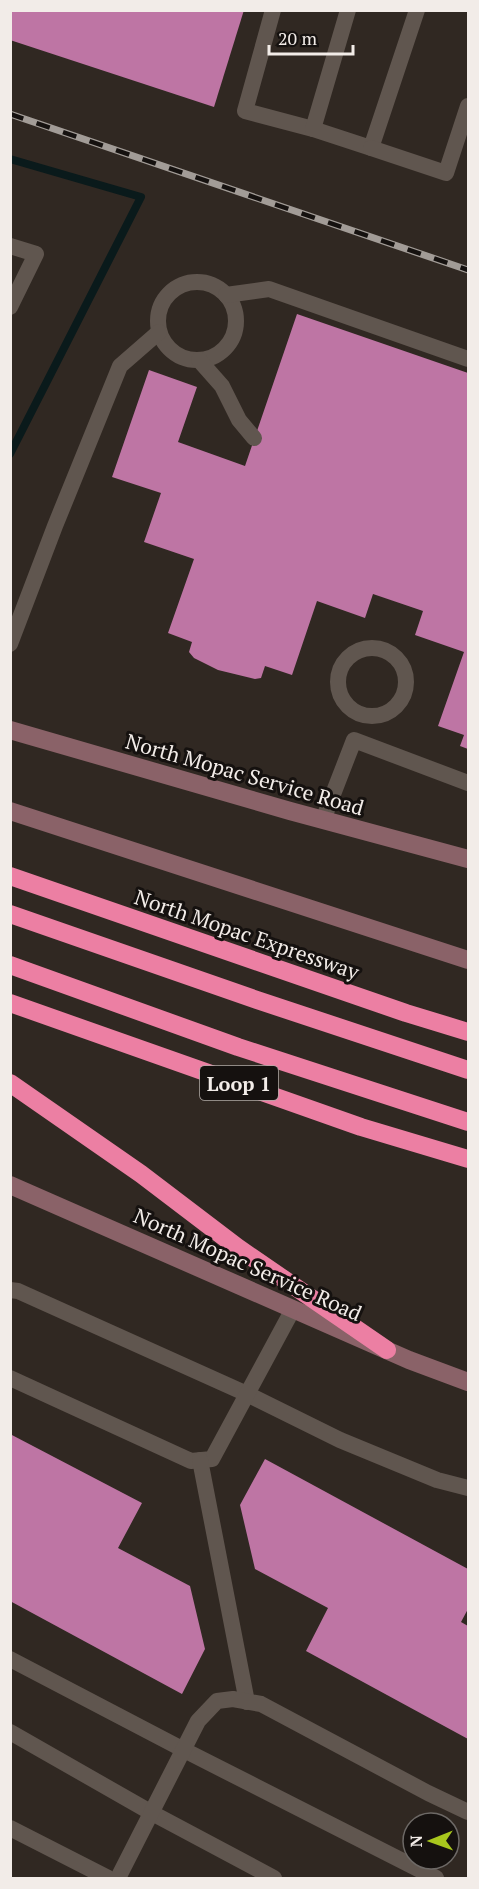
<svg xmlns="http://www.w3.org/2000/svg" width="479" height="1889" font-family="'PT Serif',serif">
  <rect width="100%" height="100%" fill="#302822"/>
  <g fill="none" stroke-linecap="round" stroke-linejoin="round">
    <polyline stroke="#0a1a1b" stroke-width="8" points="10,159 141,197 10,454"/>
  </g>
  <g fill="#be75a4">
    <polygon points="10,10 244,10 214,107 10,40"/>
    <polygon points="297,314 468,373 468,749 460,746 464,735 438,726 464,652 415,635 423,611 373,594 365,618 317,601 292,675 265,666 261,678 255,679 218,670 194,658 189,652 192,642 168,633 194,559 144,542 161,493 112,477 149,370 197,387 178,442 245,466"/>
    <polygon points="10,1434 142,1503 118,1548 190,1586 205,1649 182,1694 10,1601"/>
    <polygon points="265,1459 468,1569 468,1609 461,1622 468,1626 468,1739 306,1651 328,1608 255,1569 240,1505"/>
  </g>
  <g fill="none" stroke-linecap="round" stroke-linejoin="round">
    <g stroke="#60564f" stroke-width="16">
      <polyline points="273,10 245,111 313,129"/>
      <polyline points="348,10 313,129 371,148 417,10"/>
      <polyline points="371,148 446,173 468,106"/>
      <polyline points="10,246 36,254 10,307"/>
      <circle cx="197" cy="321" r="39"/>
      <polyline points="226,295 269,289 468,359"/>
      <polyline points="199,360 222,386 239,420 254,438"/>
      <polyline points="10,644 55,526 120,366 159,332"/>
      <circle cx="372" cy="682" r="34"/>
      <polyline points="323,820 354,740 468,783"/>
      <polyline points="10,1290 18,1291 247,1394 340,1440 437,1480 468,1488"/>
      <polyline points="10,1378 191,1461 212,1459 293,1309"/>
      <polyline points="200,1460 247,1702"/>
      <polyline points="10,1659 184,1750 436,1878"/>
      <polyline points="10,1732 152,1813 274,1878"/>
      <polyline points="10,1828 108,1878"/>
      <polyline points="118,1878 198,1721 217,1701 233,1699 261,1704 428,1793 468,1812"/>
    </g>
    <g stroke="#8a6268" stroke-width="18">
      <polyline points="10,730 290,811 468,859"/>
      <polyline points="10,811 468,960"/>
      <polyline points="10,1185 409,1360 468,1382"/>
    </g>
    <g stroke="#ec7fa3" stroke-width="18">
      <polyline points="10,876 406,1013 468,1032"/>
      <polyline points="10,914 257,1000 468,1070"/>
      <polyline points="10,965 238,1047 468,1122"/>
      <polyline points="10,1003 361,1127 468,1159"/>
      <polyline points="10,1083 141,1174 237,1247 387,1350"/>
    </g>
    <g stroke="#a29c97" stroke-width="7">
      <polyline id="rail" points="10,114 468,270"/>
    </g>
    <use href="#rail" stroke="#15110f" stroke-width="4.5" stroke-dasharray="14" stroke-linecap="butt"/>
  </g>
  <g text-anchor="middle" dominant-baseline="central" stroke-width="6" stroke-linejoin="round" paint-order="stroke">
    <rect fill="#15110f" stroke="#b0aaa7" stroke-width="1.5" x="200" y="1066" width="78" height="34" rx="4.5"/>
    <g font-size="20" font-weight="bold" fill="#f2ece8">
      <text x="239" y="1083">Loop 1</text>
    </g>
    <g font-size="21" fill="#f2ece8" stroke="#15110f">
      <text transform="translate(245 774) rotate(16)">North Mopac Service Road</text>
      <text transform="translate(247 934) rotate(19)">North Mopac Expressway</text>
      <text transform="translate(248 1264) rotate(24)">North Mopac Service Road</text>
    </g>
  </g>
  <rect width="479" height="1889" fill="none" stroke="#f2ece8" stroke-width="24"/>
  <g transform="translate(431 1841) rotate(269)"><circle r="28" fill="#15110f" stroke="#6d6966" stroke-width="1.5"/>
  <path d="M0-4.5L10 22L0 15L-10 22Z" fill="#a8c71d"/>
  <text y="-9" font-size="16" font-weight="bold" text-anchor="middle" fill="#f2ece8">N</text>
  </g>
  <path d="M269 45v9h84v-9" fill="none" stroke="#f2ece8" stroke-width="3"/>
  <text x="278" y="45" font-size="18" fill="#f2ece8" stroke="#15110f" stroke-width="4.5" paint-order="stroke">20 m</text>
</svg>
